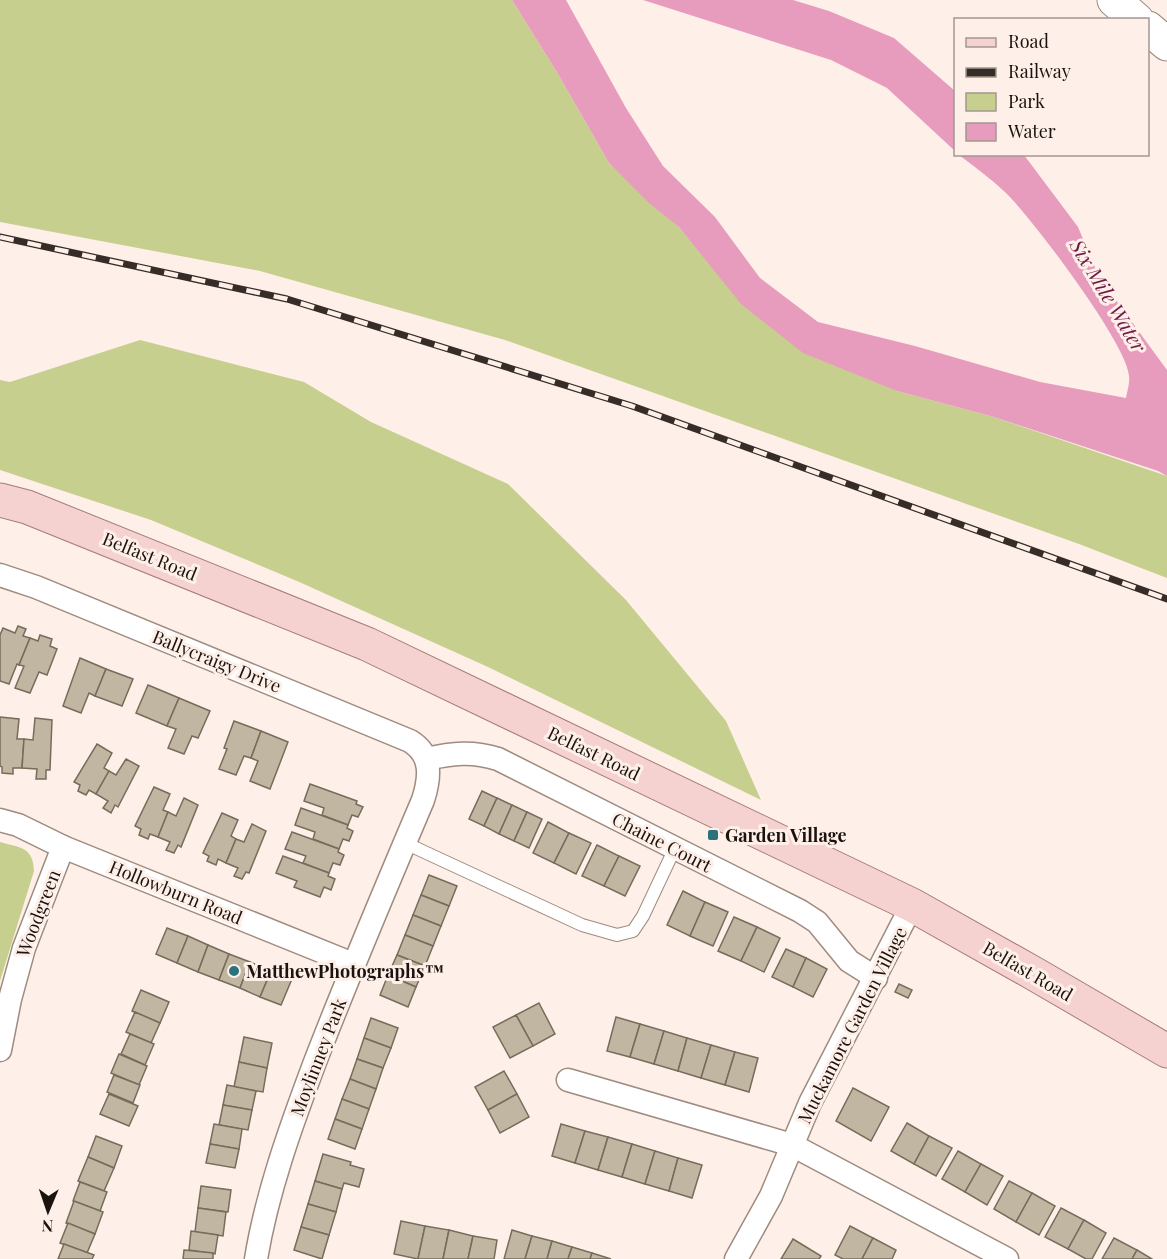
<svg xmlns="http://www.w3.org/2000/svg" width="1167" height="1259" font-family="'Playfair Display',serif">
  <rect width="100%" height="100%" fill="#fef0e8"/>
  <g fill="#c7cf8e">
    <polygon points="0,0 512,0 558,74 609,163 679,227 722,279 897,391 994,417 1167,476 1167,578 1079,544 505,340 260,271 0,222"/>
    <polygon points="140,340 304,382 371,422 508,484 626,600 726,721 761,800 488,667 297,581 151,520 0,470 0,380 10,382"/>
    <path d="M0,842c20,6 33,4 34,29l-34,110z"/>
  </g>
  <g fill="#e79cbd">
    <path d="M512,0h54l60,108 37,58 52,51 45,61 58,44 97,24 125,36 86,16c1,-6 4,-15 3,-22 -1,-31 -98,-159 -123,-183 -15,-14 -31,-26 -47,-38h65l54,72 21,50 68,93v106l-9,-5 -164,-54 -97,-26 -94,-38 -62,-49 -62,-77 -30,-24 -40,-40 -51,-89z"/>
    <polygon points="643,0 793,0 829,11 894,38 955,91 955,151 887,88 831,60"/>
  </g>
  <g fill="#c1b6a2" stroke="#766c5a" stroke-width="1.5">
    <polygon points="18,626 26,629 23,636 30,638 19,665 17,664 9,684 0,681 0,635 3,628 15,633"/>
    <polygon points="40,635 52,639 50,646 57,649 47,675 39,672 30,693 15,688 24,666 19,665 30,638 38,641"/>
    <polygon points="80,658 106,669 95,696 89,693 81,713 63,706"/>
    <polygon points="106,669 133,679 122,706 95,696"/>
    <polygon points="148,685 179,698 167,726 136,713"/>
    <polygon points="179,698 210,711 198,738 192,736 184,754 168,748 176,729 167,726"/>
    <polygon points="0,717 19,719 17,739 24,739 22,768 13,768 13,774 2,773 2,767 0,766"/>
    <polygon points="35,718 52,720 50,770 46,770 46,779 36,779 37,769 22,768 24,739 33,740"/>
    <polygon points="234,721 261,731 251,758 244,756 236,775 219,769 227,749 224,748"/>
    <polygon points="261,731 288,742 270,789 250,781 258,761 251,758"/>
    <polygon points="97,744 112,753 104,768 109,771 96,794 89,790 86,795 78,791 80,785 74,782"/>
    <polygon points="126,759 139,766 118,807 115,805 111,813 103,808 108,801 96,794 109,771 116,775"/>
    <polygon points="310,784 357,801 356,804 363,807 358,817 352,815 348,825 322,815 324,808 304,801"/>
    <polygon points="154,787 170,794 163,810 168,812 158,837 150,834 148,839 139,835 141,829 135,826"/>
    <polygon points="482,791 497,798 484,826 469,819"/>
    <polygon points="184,798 198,805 181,847 178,845 174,853 166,850 170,842 158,837 168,812 176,816"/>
    <polygon points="497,798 512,805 499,834 484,826"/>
    <polygon points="512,805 527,812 514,841 499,834"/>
    <polygon points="301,808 348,825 347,828 353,831 349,841 343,839 339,849 313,839 315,832 295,825"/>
    <polygon points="527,812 542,819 529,848 514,841"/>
    <polygon points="222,813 238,820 231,836 236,839 226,863 218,859 216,865 207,861 209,856 203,853"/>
    <polygon points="548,822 569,833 554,863 533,853"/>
    <polygon points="252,824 266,831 249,873 246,872 242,879 234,876 238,868 226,863 236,839 244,842"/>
    <polygon points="292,832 339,849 338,852 344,855 340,865 333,863 329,873 303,863 306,856 285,849"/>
    <polygon points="569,833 591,843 576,874 554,863"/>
    <polygon points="597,845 619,856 604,886 582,876"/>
    <polygon points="283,856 329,873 328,876 335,879 331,890 324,887 320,897 294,887 297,881 276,873"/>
    <polygon points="619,856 640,866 625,896 604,886"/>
    <polygon points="429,875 457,886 449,906 421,895"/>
    <polygon points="683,891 705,902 690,936 667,925"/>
    <polygon points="421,895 449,906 441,926 413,915"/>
    <polygon points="705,902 728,912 713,946 690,936"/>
    <polygon points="413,915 441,926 433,946 405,935"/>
    <polygon points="734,917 757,927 741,961 718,951"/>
    <polygon points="757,927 780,938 764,972 741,961"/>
    <polygon points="167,928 188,936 177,963 156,954"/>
    <polygon points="405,935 433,946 425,966 397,955"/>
    <polygon points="188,936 208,945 198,972 177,963"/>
    <polygon points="208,945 229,954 219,980 198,972"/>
    <polygon points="786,949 806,958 793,987 772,977"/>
    <polygon points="229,954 250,962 240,988 219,980"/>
    <polygon points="397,955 425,966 416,987 388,975"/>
    <polygon points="806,958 827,969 813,997 793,987"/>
    <polygon points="250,962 271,971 260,997 240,988"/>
    <polygon points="271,971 292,979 281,1005 260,997"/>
    <polygon points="388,975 416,987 408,1007 380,995"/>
    <polygon points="899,984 912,990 908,998 895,992"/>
    <polygon points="141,990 169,1002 160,1023 132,1011"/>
    <polygon points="539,1003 555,1034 533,1046 516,1015"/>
    <polygon points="135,1012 160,1023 151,1043 126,1032"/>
    <polygon points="516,1015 533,1046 510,1058 493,1027"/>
    <polygon points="616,1017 640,1024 630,1057 607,1051"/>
    <polygon points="371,1018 398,1028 391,1048 364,1038"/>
    <polygon points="640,1024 664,1031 654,1064 630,1057"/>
    <polygon points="664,1031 687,1038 678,1071 654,1064"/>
    <polygon points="130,1034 154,1044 145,1065 121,1054"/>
    <polygon points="244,1037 272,1043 267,1068 239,1062"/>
    <polygon points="364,1038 391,1048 383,1068 357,1059"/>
    <polygon points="687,1038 711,1045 701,1078 678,1071"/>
    <polygon points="711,1045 735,1052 725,1085 701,1078"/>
    <polygon points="735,1052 758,1058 749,1092 725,1085"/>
    <polygon points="119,1054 147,1066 139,1085 111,1073"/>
    <polygon points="357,1059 383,1068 376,1089 350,1079"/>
    <polygon points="239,1062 267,1068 263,1092 234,1087"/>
    <polygon points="504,1071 517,1094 488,1110 475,1087"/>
    <polygon points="114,1075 140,1085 133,1103 107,1092"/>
    <polygon points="350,1079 376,1089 369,1109 342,1099"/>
    <polygon points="227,1085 256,1091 252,1110 223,1105"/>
    <polygon points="853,1088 889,1107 871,1141 836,1121"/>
    <polygon points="109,1094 138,1106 129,1126 100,1114"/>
    <polygon points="517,1094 529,1117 500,1133 488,1110"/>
    <polygon points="342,1099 369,1109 362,1129 335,1119"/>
    <polygon points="223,1105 252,1110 248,1130 219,1125"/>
    <polygon points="335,1119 362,1129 355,1149 328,1139"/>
    <polygon points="907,1123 929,1136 914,1164 891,1151"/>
    <polygon points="214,1124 242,1129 239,1149 210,1144"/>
    <polygon points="561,1124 585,1131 575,1163 552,1156"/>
    <polygon points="585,1131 608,1137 598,1170 575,1163"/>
    <polygon points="96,1136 122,1146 114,1168 88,1157"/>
    <polygon points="929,1136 952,1148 936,1176 914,1164"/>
    <polygon points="608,1137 632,1144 622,1177 598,1170"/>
    <polygon points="210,1144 239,1149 235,1168 206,1163"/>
    <polygon points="632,1144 655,1151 645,1184 622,1177"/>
    <polygon points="655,1151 678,1158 669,1191 645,1184"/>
    <polygon points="958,1151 981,1164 965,1192 942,1179"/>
    <polygon points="323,1154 351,1162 350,1165 364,1169 359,1187 344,1183 342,1189 315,1181"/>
    <polygon points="88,1157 114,1168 104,1191 78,1181"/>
    <polygon points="678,1158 702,1165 692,1198 669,1191"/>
    <polygon points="981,1164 1003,1176 987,1205 965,1192"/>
    <polygon points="315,1181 342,1189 336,1212 308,1204"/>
    <polygon points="1009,1181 1032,1193 1016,1222 994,1209"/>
    <polygon points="80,1182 107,1192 100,1211 73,1201"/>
    <polygon points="201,1186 231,1190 228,1212 198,1208"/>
    <polygon points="1032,1193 1055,1206 1039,1235 1016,1222"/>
    <polygon points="74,1201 103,1212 95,1234 66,1223"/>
    <polygon points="308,1204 336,1212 329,1235 301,1227"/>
    <polygon points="198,1208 226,1212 223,1236 195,1232"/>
    <polygon points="1061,1208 1084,1220 1068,1249 1045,1237"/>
    <polygon points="1084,1220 1106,1233 1092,1259 1086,1259 1068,1249"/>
    <polygon points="401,1221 425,1226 418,1259 394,1254"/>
    <polygon points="68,1223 95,1234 87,1253 60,1243"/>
    <polygon points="425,1226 449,1230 443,1259 418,1259"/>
    <polygon points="850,1226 873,1238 862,1259 843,1259 835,1255"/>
    <polygon points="301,1227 329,1235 322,1259 294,1250"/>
    <polygon points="449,1230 473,1236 468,1259 443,1259"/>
    <polygon points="512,1230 532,1236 525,1259 504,1259"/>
    <polygon points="191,1231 218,1235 215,1254 189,1250"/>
    <polygon points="473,1236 497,1240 494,1259 468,1259"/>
    <polygon points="532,1236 552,1241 547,1259 525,1259"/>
    <polygon points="873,1238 896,1250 892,1259 862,1259"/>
    <polygon points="1114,1238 1137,1250 1132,1259 1102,1259"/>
    <polygon points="793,1239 821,1256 819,1259 781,1259"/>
    <polygon points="552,1241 572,1247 568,1259 547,1259"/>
    <polygon points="64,1244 94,1255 92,1259 58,1259"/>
    <polygon points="572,1247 592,1253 590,1259 568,1259"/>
    <polygon points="184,1250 213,1253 213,1259 183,1259"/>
    <polygon points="1137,1250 1152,1259 1132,1259"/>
    <polygon points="592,1253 611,1259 590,1259"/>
  </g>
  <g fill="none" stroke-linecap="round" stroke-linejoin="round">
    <g stroke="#9f8b7f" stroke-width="14">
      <polyline id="lane" points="405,843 582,925 617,935 633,931 643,916 675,848"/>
    </g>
    <g stroke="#9f8b7f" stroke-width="25">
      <g id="street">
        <path d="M0,575l36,12 374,154c23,14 20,37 13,59 -37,87 -74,174 -108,262 -24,64 -48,130 -59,197"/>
        <path d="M427,759c25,-6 46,-8 71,0l302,152 17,11 32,39 27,17"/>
        <polyline points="0,820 18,825 63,847 353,964"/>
        <polyline points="0,1050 10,999 24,948 63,847"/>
        <polyline points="568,1080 792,1145 1007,1259"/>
        <polyline points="736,1259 771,1196 810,1103 912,905"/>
      </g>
    </g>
    <g stroke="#9f8b7f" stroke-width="35">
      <g id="secondary">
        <polyline points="1114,0 1137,20"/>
        <polyline points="1148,28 1167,44"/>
      </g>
    </g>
    <g stroke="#a47c78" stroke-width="35">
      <polyline id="primary" points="0,500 27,507 367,644 912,905 1033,973 1167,1051"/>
    </g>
    <use href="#lane" stroke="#fff" stroke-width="12"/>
    <use href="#street" stroke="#fff" stroke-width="22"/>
    <use href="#secondary" stroke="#fff" stroke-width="33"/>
    <use href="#primary" stroke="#f5d2d0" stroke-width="33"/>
    <g stroke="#362d29" stroke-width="7">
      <polyline id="rail" points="0,237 287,299 632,406 1167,599"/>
    </g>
    <use href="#rail" stroke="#fef0e8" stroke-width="4.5" stroke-dasharray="14" stroke-linecap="butt"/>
  </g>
  <g fill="#2a737c" stroke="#fef0e8" stroke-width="2">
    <rect x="707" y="829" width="12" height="12" rx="3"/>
    <circle cx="234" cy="971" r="6"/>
  </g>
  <g text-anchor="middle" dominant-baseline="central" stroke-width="6" stroke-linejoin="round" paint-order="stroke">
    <g font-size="18" fill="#1b130f" stroke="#fef0e8">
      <text transform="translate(150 556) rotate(22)">Belfast Road</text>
      <text transform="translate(217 661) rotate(22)">Ballycraigy Drive</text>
      <text transform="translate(594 753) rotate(26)">Belfast Road</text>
      <text transform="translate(662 842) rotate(27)">Chaine Court</text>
      <text transform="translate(176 892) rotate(22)">Hollowburn Road</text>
      <text transform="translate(38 913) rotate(-69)">Woodgreen</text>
      <text transform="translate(1028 971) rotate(30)">Belfast Road</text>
      <text transform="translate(852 1025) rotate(-63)">Muckamore Garden Village</text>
      <text transform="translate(318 1057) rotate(-69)">Moylinney Park</text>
    </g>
    <g font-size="18" font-weight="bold" fill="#1b130f" stroke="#fef0e8" text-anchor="start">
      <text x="725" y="835">Garden Village</text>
      <text x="246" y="971">MatthewPhotographs™</text>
    </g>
    <g font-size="20" font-style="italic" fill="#701a4a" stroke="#fef0e8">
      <text transform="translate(1109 295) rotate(59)">Six Mile Water</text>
    </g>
  </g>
  <rect x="954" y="18" width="195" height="138" fill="#fef0e8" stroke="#a39891" stroke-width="1.5"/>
  <rect x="966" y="38" width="30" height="9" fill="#f5d2d0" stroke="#a39891" stroke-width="1.5"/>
  <text x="1008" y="48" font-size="18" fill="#1b130f">Road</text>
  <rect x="966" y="68" width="30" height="9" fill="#362d29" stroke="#a39891" stroke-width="1.5"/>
  <text x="1008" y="78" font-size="18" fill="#1b130f">Railway</text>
  <rect x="966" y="93" width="30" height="18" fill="#c7cf8e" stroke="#a39891" stroke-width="1.5"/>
  <text x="1008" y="108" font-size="18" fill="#1b130f">Park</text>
  <rect x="966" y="123" width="30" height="18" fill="#e79cbd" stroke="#a39891" stroke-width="1.5"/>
  <text x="1008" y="138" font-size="18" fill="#1b130f">Water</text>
  <g transform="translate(48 1211) rotate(182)" stroke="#fef0e8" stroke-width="4.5" paint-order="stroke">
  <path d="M0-4.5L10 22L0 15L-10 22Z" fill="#1b130f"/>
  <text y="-9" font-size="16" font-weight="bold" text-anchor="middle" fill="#1b130f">N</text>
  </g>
</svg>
